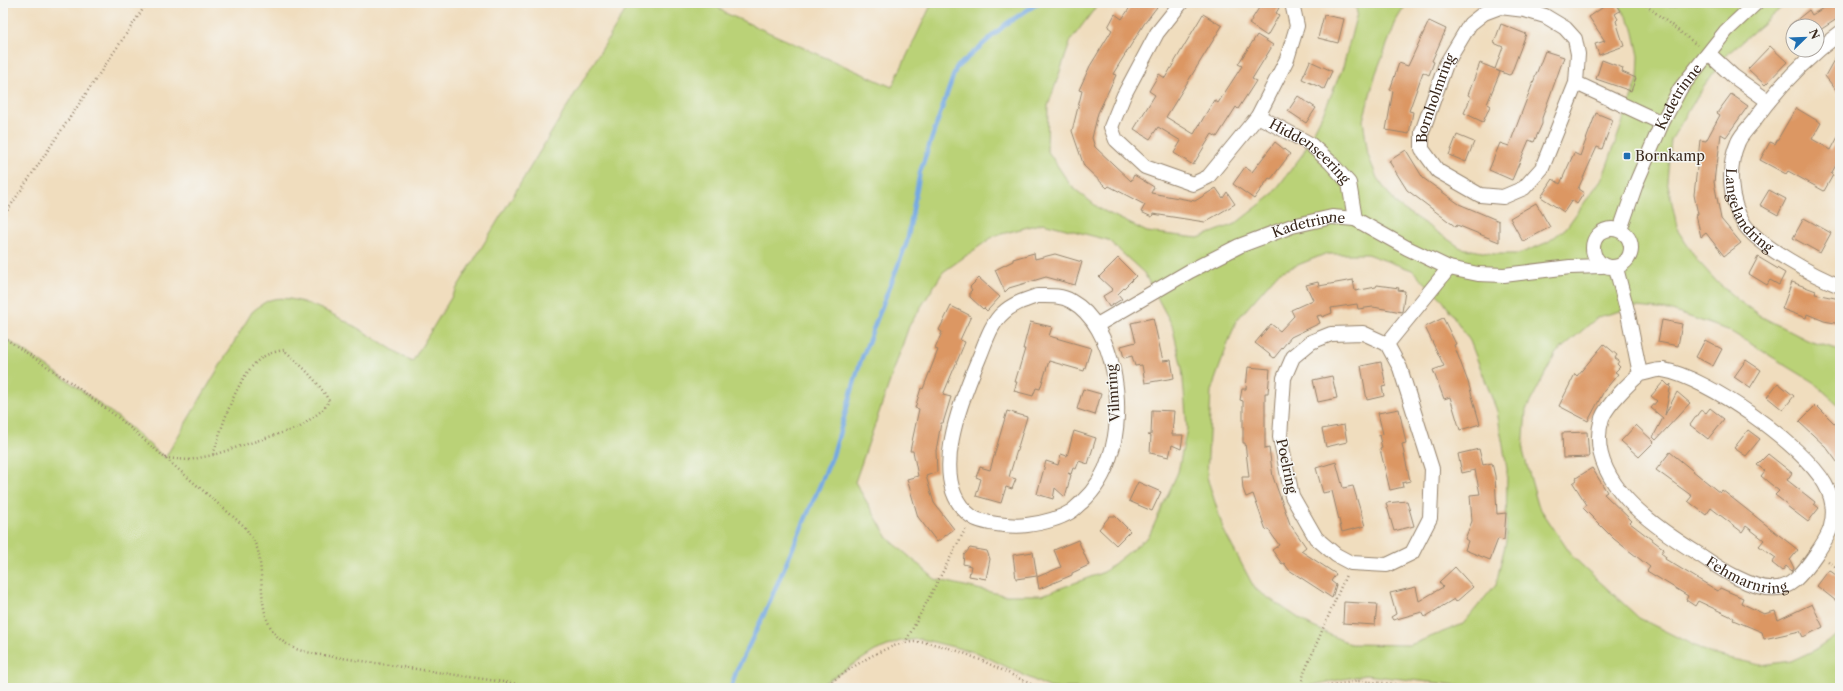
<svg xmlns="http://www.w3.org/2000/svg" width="1843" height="691" font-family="'Libre Caslon Text',serif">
  <rect width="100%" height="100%" fill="#f6f6f2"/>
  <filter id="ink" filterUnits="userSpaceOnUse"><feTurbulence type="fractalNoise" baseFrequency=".025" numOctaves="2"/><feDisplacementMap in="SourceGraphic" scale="8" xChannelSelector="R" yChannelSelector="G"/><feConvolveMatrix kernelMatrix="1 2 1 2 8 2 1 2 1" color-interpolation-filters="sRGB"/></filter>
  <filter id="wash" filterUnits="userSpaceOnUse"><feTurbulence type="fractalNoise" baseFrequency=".012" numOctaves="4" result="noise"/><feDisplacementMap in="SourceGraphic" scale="16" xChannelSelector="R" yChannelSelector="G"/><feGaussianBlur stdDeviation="0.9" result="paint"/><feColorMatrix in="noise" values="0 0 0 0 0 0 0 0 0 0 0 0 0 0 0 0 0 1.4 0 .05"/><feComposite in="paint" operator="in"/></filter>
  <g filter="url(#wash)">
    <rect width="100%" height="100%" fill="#f0ddbe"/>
    <path fill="#bad277" stroke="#7a7e4a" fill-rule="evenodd" d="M630,3h83l12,10 167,74 40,-84h167l-28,37 -23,66 -1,44 24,36 29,23 47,23 51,6 37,-14 36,-28 31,-41 24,-48 17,-40 14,-54 -2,-10h52l-10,16 -21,54 -13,47 5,35 9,23 20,27 64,43 32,6h26l29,-12 18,-14 37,-51 35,-98 1,-23 -6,-28 -15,-25h38l15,3 14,-3h102l-62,53 -28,41 -26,43 -4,40 11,51 20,30 20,22 21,18 23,16 47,24 31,9v56l-27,-24 -85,-52 -59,-20 -33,-3 -38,10 -42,36 -30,57 -3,41 15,54 34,51 67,62 72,36 49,11 31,-4 26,-12 23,-16v55h-356l-119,-13 -69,13h-246l-72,-35 -57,-14 -21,2 -25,10 -59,37h-813v-351l67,45 50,37 45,39 87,-146c5,-4 12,-10 18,-12 35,-12 112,44 142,62zM1043,223l65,17 36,33 28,52 10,43 5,60 -9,44 -29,64 -45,36 -62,23h-39l-68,-16 -47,-41 -33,-56 54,-156 34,-54 51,-36zM1325,254h42l45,16 29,28 29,43 27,70 10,58 -1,72 -10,43 -33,40 -53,21 -60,-1 -41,-19 -54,-36 -31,-58 -17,-54 4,-86 25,-70 42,-48z"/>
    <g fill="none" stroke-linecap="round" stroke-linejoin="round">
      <polyline stroke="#75a9e2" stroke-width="4.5" points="731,688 736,672 766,610 833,455 860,363 907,242 920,172 956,68 1006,24 1038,3"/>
    </g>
    <g id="blocks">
      <g fill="#dc9763">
        <polygon points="1133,3 1160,3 1144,24 1113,74 1116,75 1098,113 1092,138 1095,147 1131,181 1134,175 1154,187 1151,193 1195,201 1216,188 1223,198 1227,192 1235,204 1205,222 1153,214 1152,217 1141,212 1145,205 1109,186 1107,188 1084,166 1072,131 1082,91 1079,90 1090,66 1112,30 1108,27 1115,14 1122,19"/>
        <polygon points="1262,3 1271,3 1279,8 1276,13 1279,15 1267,36 1249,24"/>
        <polygon points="1609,3 1615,3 1620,11 1615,14 1618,19 1616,21 1624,46 1599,55 1595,44 1605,41 1589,17"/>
        <polygon points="1831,3 1840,3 1840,17 1817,32 1817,26 1789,26 1809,10 1812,15"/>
        <polygon points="1203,14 1222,26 1166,117 1194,134 1214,100 1218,103 1242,66 1238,64 1257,35 1273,45 1252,79 1256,81 1238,109 1236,107 1217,137 1212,134 1193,165 1174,153 1181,141 1158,127 1150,139 1134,129 1155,95 1149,91 1159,74 1165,78"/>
        <polygon points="1324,15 1344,19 1338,43 1318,38"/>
        <polygon points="1429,21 1446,29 1432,61 1434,62 1429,75 1423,72 1409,111 1413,112 1409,134 1386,130 1393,91 1390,90 1399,63 1408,66"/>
        <polygon points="1501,24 1526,34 1511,74 1509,75 1496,70 1500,72 1487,104 1490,106 1483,122 1464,113 1471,97 1468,95 1480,63 1495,69 1503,47 1494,43"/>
        <polygon points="1770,46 1787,62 1765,85 1748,69"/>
        <polygon points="1840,49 1840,95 1825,76"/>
        <polygon points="1545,51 1564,57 1542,118 1542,124 1534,142 1529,140 1512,180 1489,170 1500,143 1509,146"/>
        <polygon points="1602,60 1623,68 1622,72 1636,78 1631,91 1596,79"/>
        <polygon points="1310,61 1332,71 1324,89 1302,79"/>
        <polygon points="1731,94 1748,106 1726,137 1721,134 1717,165 1716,165 1714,182 1721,219 1741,243 1724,256 1706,233 1701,237 1696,215 1698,214 1694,195 1700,140 1706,141 1720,115 1717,113"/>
        <polygon points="1298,96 1316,108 1306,123 1288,111"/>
        <polygon points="1796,108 1821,123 1812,139 1831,150 1840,133 1840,158 1831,174 1833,175 1824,191 1788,171 1786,174 1760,160 1770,142 1775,144"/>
        <polygon points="1596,113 1613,120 1602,149 1597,147 1578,189 1584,193 1577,204 1572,200 1564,212 1541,197 1553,179 1560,184 1574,153 1580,156"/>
        <polygon points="1457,135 1474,142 1466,162 1449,155"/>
        <polygon points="1275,142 1290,154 1271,179 1269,178 1254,199 1233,184 1245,167 1252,172"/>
        <polygon points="1406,150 1423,178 1459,204 1499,221 1499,242 1457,225 1456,227 1407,190 1389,161"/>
        <polygon points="1769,190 1786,199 1778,215 1760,205"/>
        <polygon points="1536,203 1550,227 1523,242 1510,218"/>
        <polygon points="1804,218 1831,233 1820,253 1793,238"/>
        <polygon points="1034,253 1035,259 1055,254 1082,262 1075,285 1046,277 1009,288 1005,292 995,270 1013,261 1013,259"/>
        <polygon points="1758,257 1785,273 1779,285 1770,280 1767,285 1749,274"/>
        <polygon points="1118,258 1136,276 1118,294 1122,299 1109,307 1103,296 1113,290 1099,277"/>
        <polygon points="979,278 1000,297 987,311 984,308 983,309 970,297 970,292 972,290 970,287"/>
        <polygon points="1353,280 1355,291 1376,287 1377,285 1399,288 1398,290 1405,291 1402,312 1373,307 1358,309 1357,304 1331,308 1332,313 1322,317 1321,315 1317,316 1320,323 1291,337 1274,358 1255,343 1271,324 1280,331 1294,316 1291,310 1313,300 1306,285 1318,282 1319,286"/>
        <polygon points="1792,282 1816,291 1815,294 1840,299 1840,324 1824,321 1807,314 1806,318 1782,309"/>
        <polygon points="951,306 971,316 960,340 965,342 943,395 951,397 943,423 941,423 936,451 937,472 926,476 934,503 954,529 937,542 918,517 907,479 918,476 913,451 910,451 919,409 915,408 921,388 923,389 938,350 935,349 942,332 939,330"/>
        <polygon points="1153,318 1163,361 1171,360 1174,378 1145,383 1142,365 1135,366 1132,356 1124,358 1121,346 1136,342 1131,323"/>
        <polygon points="1443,318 1456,344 1454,345 1468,382 1480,424 1460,430 1450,397 1444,399 1433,370 1444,366 1425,327"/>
        <polygon points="1662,320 1682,324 1678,346 1658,342"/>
        <polygon points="1030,322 1052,327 1049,336 1091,348 1084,371 1049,361 1040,389 1036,388 1033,396 1014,391 1017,382 1015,382 1025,349 1023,349"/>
        <polygon points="1705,340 1722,349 1713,366 1696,357"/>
        <polygon points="1604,344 1617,355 1615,358 1619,361 1617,364 1620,367 1615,372 1618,374 1604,391 1588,421 1559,406 1575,374 1577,376"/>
        <polygon points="1746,360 1761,370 1750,388 1734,377"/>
        <polygon points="1381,362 1386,386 1382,387 1384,396 1367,400 1361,366"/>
        <polygon points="1248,367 1270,369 1268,393 1265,393 1265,449 1269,448 1273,477 1290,524 1306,547 1301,551 1336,574 1331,581 1336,585 1332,598 1289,570 1284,563 1282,564 1272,550 1279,545 1268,529 1266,530 1253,494 1246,497 1243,489 1242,477 1249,477 1245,443 1243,443 1243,401 1240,400 1242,389 1246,389"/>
        <polygon points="1332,376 1337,398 1318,402 1313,380"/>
        <polygon points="1664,381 1669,386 1671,384 1665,415 1677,392 1690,403 1656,440 1653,437 1663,418 1651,408 1657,401 1651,396"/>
        <polygon points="1778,383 1794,396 1783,410 1767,397"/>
        <polygon points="1083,389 1101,394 1095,415 1077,409"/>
        <polygon points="1816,405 1840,429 1840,466 1826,447 1799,422"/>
        <polygon points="1710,408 1724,419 1708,439 1690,425 1700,411 1702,410 1706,413"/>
        <polygon points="1399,409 1406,443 1402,444 1410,481 1402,483 1403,487 1390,490 1380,449 1382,448 1379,435 1383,434 1378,413"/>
        <polygon points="1152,410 1174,411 1172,435 1183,435 1181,449 1172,445 1169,457 1150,453 1151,436 1148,435 1151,435"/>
        <polygon points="1007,411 1027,417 1009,477 1016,479 1012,489 1006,487 1001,503 976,496 981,479 976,477 980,467 990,470"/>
        <polygon points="1344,425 1347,442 1326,447 1322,429"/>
        <polygon points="1636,425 1654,442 1639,457 1621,441"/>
        <polygon points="1748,430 1760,439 1746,456 1734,448"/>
        <polygon points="1074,431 1096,438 1088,464 1079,461 1076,469 1073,468 1071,474 1068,473 1071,475 1065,497 1055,488 1053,499 1037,494 1046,461 1058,465 1061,454 1067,456"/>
        <polygon points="1587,432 1589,457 1563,458 1562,433"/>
        <polygon points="1479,449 1483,465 1492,463 1495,476 1497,514 1506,513 1504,540 1498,539 1490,560 1465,550 1468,541 1465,539 1472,521 1470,495 1480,494 1475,470 1462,473 1458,454"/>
        <polygon points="1670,452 1720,493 1722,490 1798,550 1790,560 1794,568 1793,570 1792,571 1786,566 1782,571 1772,563 1776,558 1759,546 1764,540 1746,526 1742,532 1711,508 1706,515 1688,501 1692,496 1656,470"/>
        <polygon points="1768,454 1792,473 1787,480 1815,502 1814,504 1819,508 1808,522 1787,506 1788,505 1775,495 1779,491 1761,476 1765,471 1757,465"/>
        <polygon points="1336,462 1343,488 1353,486 1365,526 1342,532 1332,491 1323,493 1316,468"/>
        <polygon points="1592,468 1607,492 1604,494 1632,521 1630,523 1664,549 1661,553 1666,557 1665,559 1718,591 1720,588 1743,598 1741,603 1764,614 1775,611 1778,620 1812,604 1823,627 1803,637 1800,631 1764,639 1762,632 1733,620 1734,618 1698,601 1695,606 1686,600 1688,596 1647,571 1650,567 1614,539 1583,508 1587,505 1573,483 1577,480 1576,478"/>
        <polygon points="1138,482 1161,492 1152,511 1129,501"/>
        <polygon points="1407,501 1414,526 1394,531 1386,503"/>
        <polygon points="1110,516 1115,516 1130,531 1116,545 1099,529"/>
        <polygon points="1078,540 1089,565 1072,573 1072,575 1039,589 1037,577 1061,567 1054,550"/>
        <polygon points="970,548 987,551 990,559 986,579 969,576 971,566 963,564 964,555"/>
        <polygon points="1033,552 1037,576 1016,579 1013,555"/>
        <polygon points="1455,567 1473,587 1456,602 1454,599 1425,617 1422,612 1393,620 1391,617 1396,614 1390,593 1416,587 1419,601 1443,587 1439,582"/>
        <polygon points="1829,570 1840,578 1840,604 1817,586"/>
        <polygon points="1344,602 1377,604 1375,625 1343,623"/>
      </g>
    </g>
  </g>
  <g filter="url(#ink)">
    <use href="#blocks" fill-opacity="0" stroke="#96846e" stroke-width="1"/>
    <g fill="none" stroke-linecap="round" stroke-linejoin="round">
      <g stroke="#96846e" stroke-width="16">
        <g id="minor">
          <polyline points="1181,3 1157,33 1124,95 1111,127 1116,140 1145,167 1193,184 1208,177 1258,116 1287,59 1297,26 1292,3"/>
          <path id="s1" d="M1840,33c-34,25 -63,55 -87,89 -5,6 -12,13 -15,20 -11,25 -9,59 6,82 15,22 70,52 96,62"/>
          <polyline points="1709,54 1733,76 1768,101"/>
          <path id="s2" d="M1576,83l-34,85 -18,20 -21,9 -23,-2 -42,-24 -16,-22v-17l24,-68 24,-40 14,-11 16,-6 25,3 20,6 20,12 10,11 3,15 -2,29 86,40"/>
          <path id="s3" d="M1258,116l52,28 20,18 19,21 6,36"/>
          <circle cx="1612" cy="248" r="19"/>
          <path id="s4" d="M1620,230l17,-49 25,-58 18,-34 46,-58 30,-28"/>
          <path id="s5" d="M1616,268l12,46 12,60c-11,9 -33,31 -38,44 -19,62 54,110 98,137 19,13 53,36 77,33 6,0 13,-4 18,-8 10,-9 34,-42 36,-54 4,-15 2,-28 -6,-42 -22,-39 -118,-107 -162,-114 -7,-1 -16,3 -23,4"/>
          <path d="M1037,296c12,0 24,-1 34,5 45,25 55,110 39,155 -5,17 -15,34 -28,46 -4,3 -8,8 -12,10 -13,8 -28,11 -43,13 -12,2 -46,-1 -56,-9 -45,-33 -9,-118 8,-158 6,-14 12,-35 24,-45 9,-9 22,-13 34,-17z"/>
          <path id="s6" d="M1097,325l93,-54 49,-25 53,-20 40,-9 23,2 52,29 42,20 29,6 26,1 66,-8 32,-1"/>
          <polyline points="1387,344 1400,368 1432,469 1430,518 1412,553 1387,565 1351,563 1336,555 1316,538 1292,496 1280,437 1284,378 1293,357 1311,342 1331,334 1363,333 1387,344 1449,268"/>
        </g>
      </g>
      <g stroke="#96846e" stroke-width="2.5" stroke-dasharray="1 3" stroke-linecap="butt">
        <polyline points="1643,3 1697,45"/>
        <polyline points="3,217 147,3"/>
        <path d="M3,337l67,45 50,37 124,107c6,8 11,16 14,25 8,33 -5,77 34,96 7,4 16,5 23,7l229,34"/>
        <path d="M165,458l24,2 24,-5 87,-28 24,-18 5,-8c-11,-20 -28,-36 -45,-51 -5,1 -11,2 -15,4 -30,11 -47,73 -56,101"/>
        <polyline points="1828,561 1840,570"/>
        <polyline points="905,643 966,528"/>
        <path d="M822,688c25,-16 53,-39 83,-45 38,-7 99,29 134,45"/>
        <polyline points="1304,688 1302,681 1304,673 1346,575"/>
        <polyline points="1315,688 1360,681 1442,688"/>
      </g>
      <use href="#minor" stroke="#fff" stroke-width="14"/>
    </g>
  </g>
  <rect fill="#1f6fb2" stroke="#f6f6f2" stroke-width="1.5" x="1623" y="152" width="8" height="8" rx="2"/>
  <g text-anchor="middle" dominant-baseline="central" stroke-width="3" stroke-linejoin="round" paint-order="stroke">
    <g font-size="14" fill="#3b2a1e" stroke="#f6f6f2">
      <text stroke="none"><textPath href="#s4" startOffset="146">Kadetrinne</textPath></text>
      <text stroke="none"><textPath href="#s2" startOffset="293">Bornholmring</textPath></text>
      <text stroke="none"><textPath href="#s3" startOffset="63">Hiddenseering</textPath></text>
      <text stroke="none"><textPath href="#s1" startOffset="225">Langelandring</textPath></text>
      <text stroke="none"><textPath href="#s6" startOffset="236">Kadetrinne</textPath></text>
      <text transform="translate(1113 393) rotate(-94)">Vilmring</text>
      <text transform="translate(1287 466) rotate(78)">Poelring</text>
      <text stroke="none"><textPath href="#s5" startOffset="401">Fehmarnring</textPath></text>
    </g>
    <g font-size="14" fill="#3b2a1e" stroke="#f6f6f2" text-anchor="start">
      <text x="1635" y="156">Bornkamp</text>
    </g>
  </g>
  <rect width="1843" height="691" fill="none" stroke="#f6f6f2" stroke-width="16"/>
  <g transform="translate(1805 38) rotate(67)"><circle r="19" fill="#f6f6f2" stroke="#aba49d"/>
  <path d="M0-3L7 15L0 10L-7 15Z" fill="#1f6fb2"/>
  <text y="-6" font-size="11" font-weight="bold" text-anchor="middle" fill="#3b2a1e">N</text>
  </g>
</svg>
